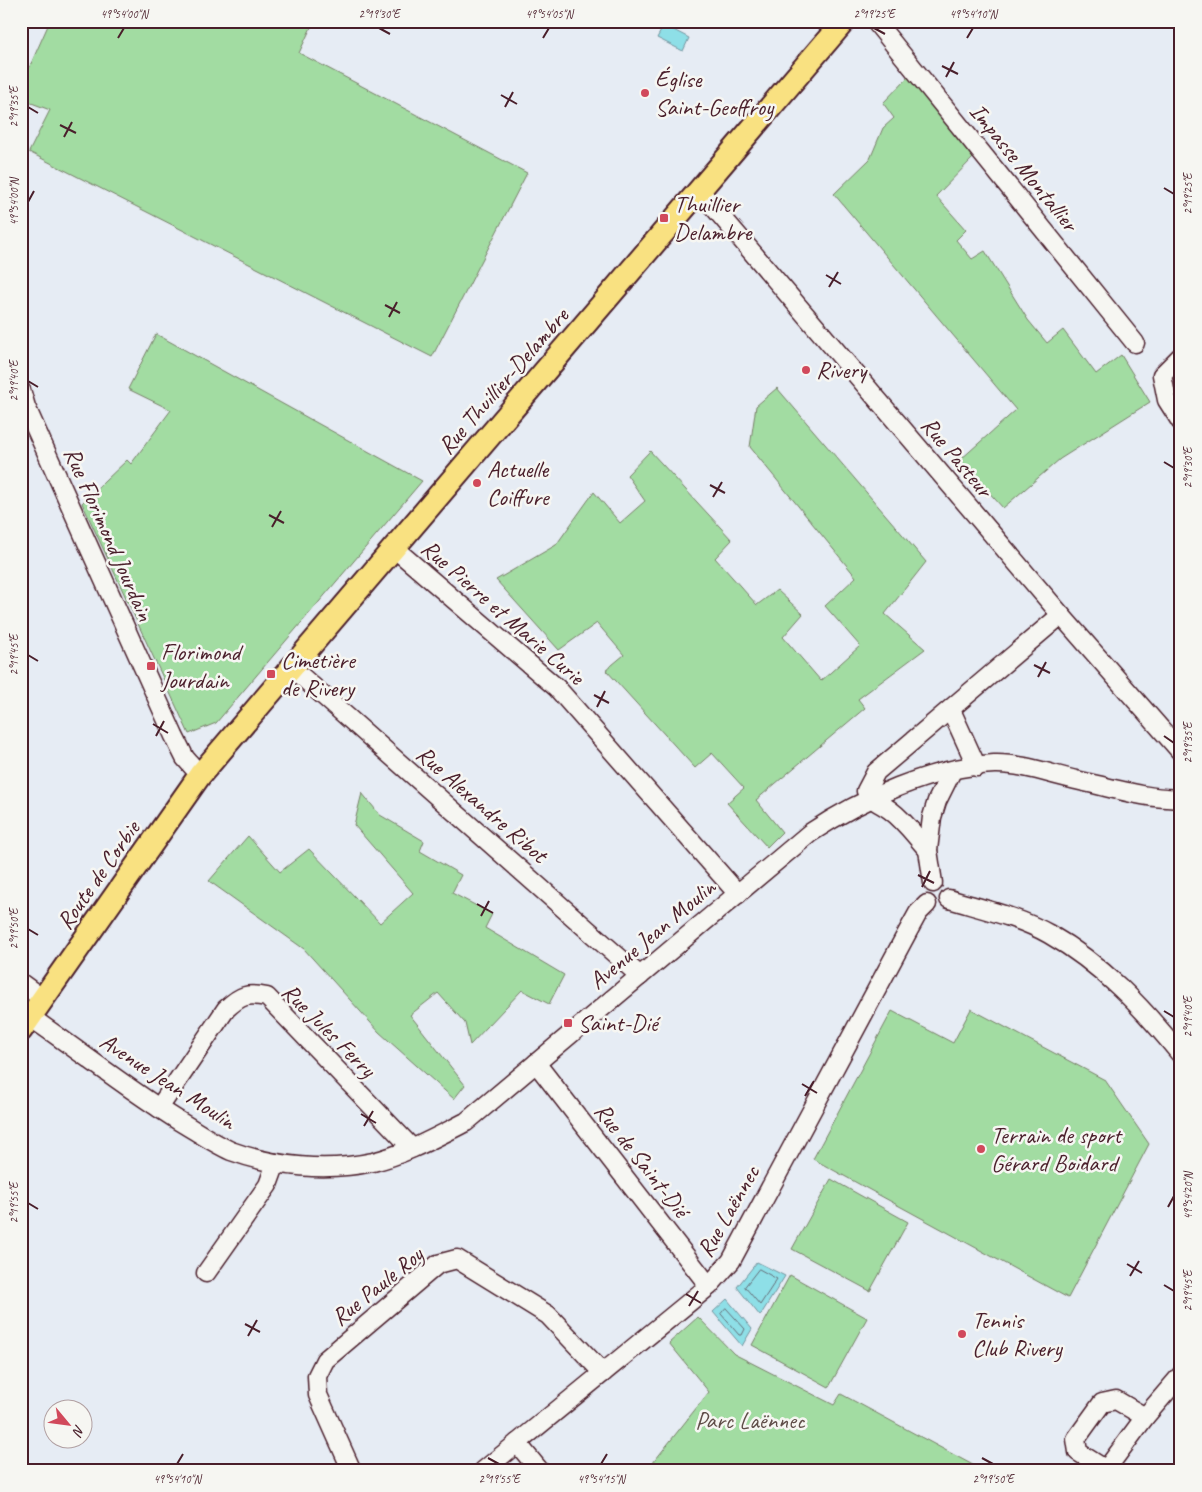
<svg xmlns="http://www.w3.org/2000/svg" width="1202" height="1492" font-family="Caveat,sans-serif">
  <rect width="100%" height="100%" fill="#e6ecf4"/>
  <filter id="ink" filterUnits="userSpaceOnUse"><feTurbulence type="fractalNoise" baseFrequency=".02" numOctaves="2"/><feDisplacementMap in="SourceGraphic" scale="10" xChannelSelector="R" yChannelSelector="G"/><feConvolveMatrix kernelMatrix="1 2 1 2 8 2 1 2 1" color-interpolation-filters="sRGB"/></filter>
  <g filter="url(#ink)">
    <g fill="#a2dca2" stroke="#767e66">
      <polygon points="50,21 314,21 299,53 527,173 432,357 29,152 50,110 21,99 21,86"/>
      <polygon points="909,76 973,158 936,196 966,230 956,240 972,259 985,251 1028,320 1047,343 1063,330 1096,374 1121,355 1150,402 1060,459 1003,508 960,460 1016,410 834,194 870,159 883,128 894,118 883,103"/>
      <polygon points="156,334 422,481 216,723 189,734 82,503 127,460 131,464 171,410 128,389"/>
      <polygon points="777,388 926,562 885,614 925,649 858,699 865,708 756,800 782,832 767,847 727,803 744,788 712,753 695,768 606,670 624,655 597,623 559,650 496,580 556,545 594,492 620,523 645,501 627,475 650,451 732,540 715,558 757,605 777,590 803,614 783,637 821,681 860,646 825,606 856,577 750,447 756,406"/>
      <polygon points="362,793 380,815 424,841 420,851 461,875 452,893 492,914 485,928 564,975 549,1004 522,990 470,1045 465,1023 438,993 410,1015 465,1085 454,1099 379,1032 304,949 209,881 248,836 280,872 309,849 380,923 413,893 354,825"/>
      <polygon points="971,1009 1105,1080 1149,1144 1068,1298 813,1159 892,1011 953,1043"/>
      <polygon points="831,1179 908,1222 870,1291 792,1249"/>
      <polygon points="790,1275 867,1318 829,1387 752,1345"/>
      <polygon points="698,1317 734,1354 834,1405 841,1394 984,1471 657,1471 652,1464 709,1392 669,1343"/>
    </g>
    <g fill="#8edfe7" stroke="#73929c">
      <polygon points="664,25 689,38 683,51 657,38"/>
      <polygon points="757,1262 785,1276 760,1316 737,1287"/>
      <polygon points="727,1299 752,1329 742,1346 713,1312"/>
    </g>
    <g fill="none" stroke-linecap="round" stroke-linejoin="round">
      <g stroke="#656c76" stroke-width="1">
        <polygon points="759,1269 777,1279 760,1305 745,1287"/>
        <polygon points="726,1308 745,1329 742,1335 739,1335 721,1314"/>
      </g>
      <g stroke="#4a1f2b" stroke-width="21">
        <g id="minor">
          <polyline points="875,21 1135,343"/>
          <polyline points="700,191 1061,615 1181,752"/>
          <polyline points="1181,356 1162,375 1167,400 1181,422"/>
          <polyline points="21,390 26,407 174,736 185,758 200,775"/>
          <polyline points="394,548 557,688 738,894"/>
          <polyline points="292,668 640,976"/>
          <polyline points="951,710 977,767"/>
          <path d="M928,850c-12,-13 -23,-29 -38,-40 -10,-7 -18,-9 -24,-19l10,-19 185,-157"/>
          <polyline points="933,883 928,850 932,817 937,801 952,771"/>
          <path d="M949,899c33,10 70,18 100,35 53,30 94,74 132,121"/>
          <polyline points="21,983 43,999"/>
          <path d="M30,1017c50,34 97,72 149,104 17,10 34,22 52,30 44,16 96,21 142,11 33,-8 63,-25 93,-40l344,-289c51,-34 122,-66 184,-69 26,-1 56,10 82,16 29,6 76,21 105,18"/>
          <polyline points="536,1063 709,1286"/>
          <path d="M159,1108l67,-99c15,-14 21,-16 41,-12l145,151"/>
          <polyline points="206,1273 268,1185 276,1163"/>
          <polyline points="517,1443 540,1471"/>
          <polyline points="352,1471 318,1395 317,1376 325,1360 438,1264 457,1259 548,1315 603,1373"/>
          <polyline points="483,1471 709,1286 731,1261 907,933 918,913 927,904"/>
          <polyline points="1105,1471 1145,1417 1181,1375"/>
          <polyline points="1108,1471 1078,1452 1076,1439 1102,1403 1116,1400 1145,1417"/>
        </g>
      </g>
      <g stroke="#4a1f2b" stroke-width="26">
        <polyline id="major" points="21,1030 200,775 844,21"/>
      </g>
      <use href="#minor" stroke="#f6f6f2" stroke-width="18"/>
      <use href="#major" stroke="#f9e181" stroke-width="22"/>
    </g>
  </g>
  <path fill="none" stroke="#4a1f2b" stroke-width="2" d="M379,28l11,6M874,28l11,6M118,38l6,-10M543,38l6,-10M967,38l6,-10M942,66l16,8M946,77l8,-15M501,95l16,9M28,107l10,6M505,107l8,-15M60,125l16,8M64,137l8,-15M1164,188l10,6M28,202l6,-11M826,275l15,9M829,287l9,-15M385,305l15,8M389,317l8,-15M28,381l10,6M1164,462l10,6M710,485l15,8M713,497l9,-15M269,515l15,8M272,527l9,-16M28,655l10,6M1034,665l16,8M1038,677l8,-15M594,695l15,8M597,707l8,-16M153,724l15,9M156,736l8,-15M1164,736l10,7M918,875l16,8M922,887l8,-16M477,904l16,9M481,916l8,-15M28,929l10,6M1164,1011l10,6M802,1084l15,9M805,1096l9,-15M361,1114l15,9M364,1126l9,-15M28,1203l10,6M1168,1207l6,-11M1127,1264l15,9M1130,1276l9,-15M1164,1285l10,6M686,1294l15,9M689,1306l9,-15M245,1324l15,8M248,1336l9,-16M488,1458l11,6M982,1458l11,6M177,1464l6,-10M601,1464l6,-10"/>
  <g fill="#d1495b" stroke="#f6f6f2" stroke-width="2">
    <circle cx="645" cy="93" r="5"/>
    <rect x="659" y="213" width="10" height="10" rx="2.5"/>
    <circle cx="806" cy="370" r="5"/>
    <circle cx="477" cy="483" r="5"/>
    <rect x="146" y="661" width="10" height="10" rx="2.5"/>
    <rect x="266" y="669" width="10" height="10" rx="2.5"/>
    <rect x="563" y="1018" width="10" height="10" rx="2.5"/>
    <circle cx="981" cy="1149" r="5"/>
    <circle cx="962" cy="1334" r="5"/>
  </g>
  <g text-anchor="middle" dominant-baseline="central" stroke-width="5" stroke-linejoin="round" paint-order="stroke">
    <g font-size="24" fill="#4a1f2b" stroke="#f6f6f2" text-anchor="start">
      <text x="655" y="79">Église<tspan x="655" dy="28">Saint-Geoffroy</tspan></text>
      <text x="674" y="204">Thuillier<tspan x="674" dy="28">Delambre</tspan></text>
      <text x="816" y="370">Rivery</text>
      <text x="487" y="469">Actuelle<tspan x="487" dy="28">Coiffure</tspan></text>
      <text x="161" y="652">Florimond<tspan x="161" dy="28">Jourdain</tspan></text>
      <text x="281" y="660">Cimetière<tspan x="281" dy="28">de Rivery</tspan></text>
      <text x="578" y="1023">Saint-Dié</text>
      <text x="991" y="1135">Terrain de sport<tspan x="991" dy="28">Gérard Boidard</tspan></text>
      <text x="972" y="1320">Tennis<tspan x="972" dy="28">Club Rivery</tspan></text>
    </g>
    <g font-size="24" fill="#4a1f2b" stroke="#f6f6f2">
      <text transform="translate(1024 167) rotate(51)">Impasse Montallier</text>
      <text transform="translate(503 381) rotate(-49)">Rue Thuillier-Delambre</text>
      <text transform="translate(957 457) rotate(50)">Rue Pasteur</text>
      <text transform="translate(109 534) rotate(66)">Rue Florimond Jourdain</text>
      <text transform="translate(503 612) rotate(41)">Rue Pierre et Marie Curie</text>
      <text transform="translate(482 804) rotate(41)">Rue Alexandre Ribot</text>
      <text transform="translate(98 875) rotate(-55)">Route de Corbie</text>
      <text transform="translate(652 934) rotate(-40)">Avenue Jean Moulin</text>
      <text transform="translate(329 1030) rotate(45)">Rue Jules Ferry</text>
      <text transform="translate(168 1081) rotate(33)">Avenue Jean Moulin</text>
      <text transform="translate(642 1160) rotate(52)">Rue de Saint-Dié</text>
      <text transform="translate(728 1211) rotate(-60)">Rue Laënnec</text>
      <text transform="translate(377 1286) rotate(-39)">Rue Paule Roy</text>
    </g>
    <g font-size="24" fill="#604e49" stroke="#f6f6f2">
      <text x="750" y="1420">Parc Laënnec</text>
    </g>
  </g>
  <rect width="1202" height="1492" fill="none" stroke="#f6f6f2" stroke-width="55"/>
  <g transform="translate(68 1424) rotate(119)"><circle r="24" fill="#f6f6f2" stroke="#b1a0a2"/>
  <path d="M0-4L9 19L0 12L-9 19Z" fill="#d1495b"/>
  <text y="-8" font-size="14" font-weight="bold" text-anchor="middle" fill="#4a1f2b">N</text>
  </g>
  <rect x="28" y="28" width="1146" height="1436" fill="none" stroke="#4a1f2b" stroke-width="2"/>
  <g font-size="12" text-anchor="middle" fill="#4a1f2b">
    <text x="124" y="18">49°54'00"N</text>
    <text x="379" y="18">2°19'30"E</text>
    <text x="549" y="18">49°54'05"N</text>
    <text x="874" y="18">2°19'25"E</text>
    <text x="973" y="18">49°54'10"N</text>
    <text transform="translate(14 107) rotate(-90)" y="4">2°19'35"E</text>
    <text transform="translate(1188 194) rotate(-90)" y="4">2°19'25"E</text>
    <text transform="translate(14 202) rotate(-90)" y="4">49°54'00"N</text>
    <text transform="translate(14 381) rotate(-90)" y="4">2°19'40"E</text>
    <text transform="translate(1188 468) rotate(-90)" y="4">2°19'30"E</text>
    <text transform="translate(14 655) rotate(-90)" y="4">2°19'45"E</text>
    <text transform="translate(1188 743) rotate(-90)" y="4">2°19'35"E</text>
    <text transform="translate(14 929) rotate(-90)" y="4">2°19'50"E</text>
    <text transform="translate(1188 1017) rotate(-90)" y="4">2°19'40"E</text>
    <text transform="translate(1188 1196) rotate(-90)" y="4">49°54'20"N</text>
    <text transform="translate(14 1203) rotate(-90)" y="4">2°19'55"E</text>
    <text transform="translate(1188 1291) rotate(-90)" y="4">2°19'45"E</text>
    <text x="177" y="1483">49°54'10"N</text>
    <text x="499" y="1483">2°19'55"E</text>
    <text x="601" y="1483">49°54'15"N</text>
    <text x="993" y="1483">2°19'50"E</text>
  </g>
</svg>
